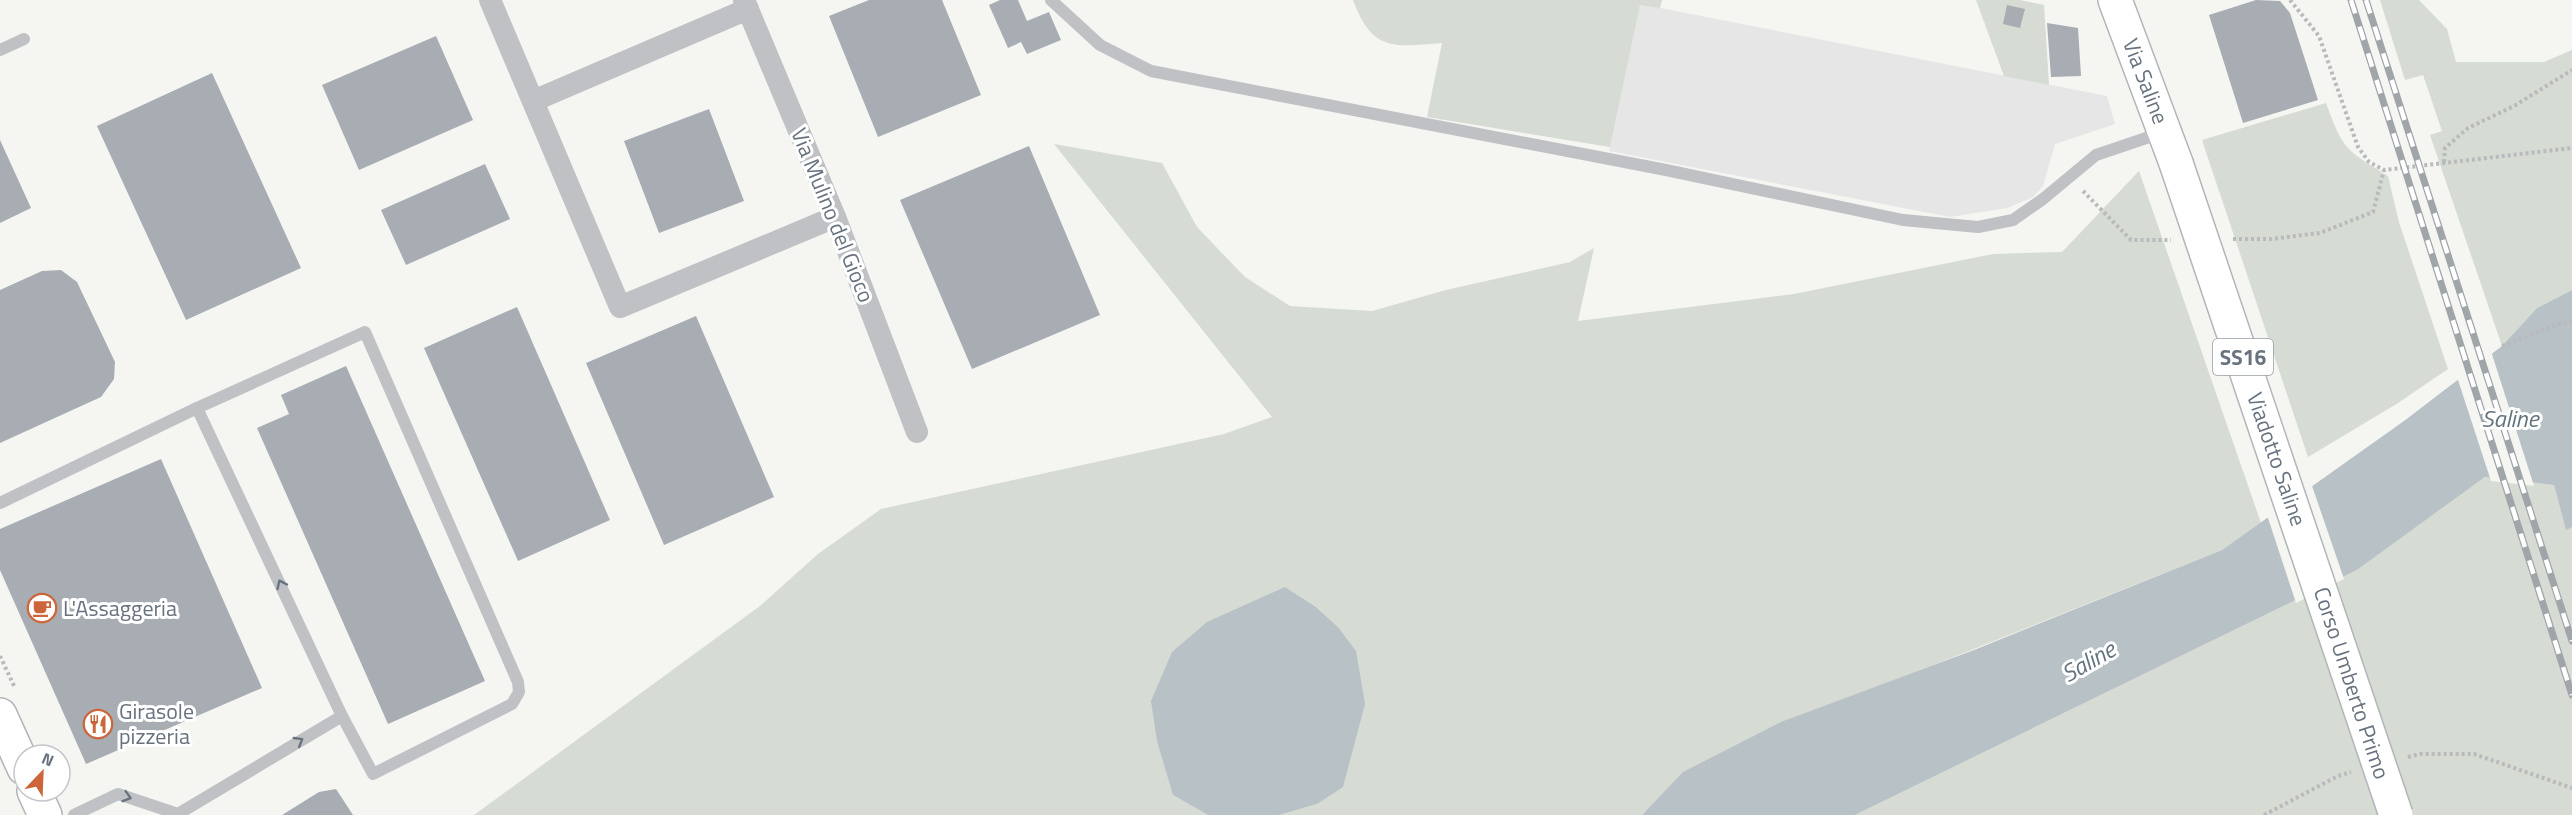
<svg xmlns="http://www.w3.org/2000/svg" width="2572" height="815" font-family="'Titillium Web',sans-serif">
  <rect width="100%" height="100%" fill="#f5f5f2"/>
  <polygon fill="#e5e6e5" points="1640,4 2107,96 2115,124 2055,144 2043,186 2033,197 2007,208 1950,217 1609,151"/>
  <g fill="#d6dbd4">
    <path d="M1353,0h309l-2,8 -20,-3 -30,142 -183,-30 15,-74c-48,4 -70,9 -89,-43z"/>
    <polygon points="1976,0 2020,0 2044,5 2049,85 2004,76"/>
    <polygon points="2380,0 2419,0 2447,29 2456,62 2544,62 2572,50 2572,290 2537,308 2502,346 2430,135 2442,131 2423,75 2405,80"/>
    <path d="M2326,103c17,47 20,47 62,73l11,46 49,147 -50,34 -90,54 -106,-317z"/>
    <polygon points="1054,144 1162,163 1197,227 1245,277 1290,306 1372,311 1446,290 1570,262 1594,248 1578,321 1794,294 1993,254 2062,252 2139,171 2261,523 2222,550 1886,684 1684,772 1642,815 1279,815 1317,804 1338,627 1316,607 1285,587 1173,795 1208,815 474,815 760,606 818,554 881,509 1224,434 1272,417"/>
    <polygon points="2485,477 2554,485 2566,529 2572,527 2572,815 1855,815 2357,570"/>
  </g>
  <g fill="#b8c1c5">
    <polygon points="2572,290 2572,527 2566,530 2554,485 2485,477 2357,570 1855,815 1642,815 1683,772 1781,722 1974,650 2222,550 2404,421 2502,346 2537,308"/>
    <polygon points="1285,587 1316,607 1338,627 1356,651 1365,704 1343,787 1317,804 1279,815 1208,815 1173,795 1157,741 1151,701 1172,652 1207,622"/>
  </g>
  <g fill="#f5f5f2">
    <polygon points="2491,351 2534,486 2491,481 2457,377"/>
    <polygon points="2311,483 2344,579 2296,603 2267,515"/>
  </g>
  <g fill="#a8adb3">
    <polygon points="869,0 942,0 981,95 878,137 829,16"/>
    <polygon points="1000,0 1018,0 1027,21 1049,12 1061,40 1027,54 1021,42 1008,48 989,5"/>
    <polygon points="2256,0 2280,1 2290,13 2318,100 2243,123 2209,15"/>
    <polygon points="2007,5 2025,9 2020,28 2003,24"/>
    <polygon points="2047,23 2078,28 2081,76 2051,77"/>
    <polygon points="436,36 473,120 359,170 322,85"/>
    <polygon points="212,73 301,268 186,320 97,126"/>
    <polygon points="709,109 744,201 659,233 624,141"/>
    <polygon points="0,140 31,208 0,223"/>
    <polygon points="1029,146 1100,315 972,369 900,200"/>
    <polygon points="485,164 510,219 406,265 381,210"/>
    <polygon points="61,270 77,282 115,362 114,379 101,397 0,443 0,290 42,271"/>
    <polygon points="517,307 610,520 518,561 424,348"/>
    <polygon points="696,316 774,497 664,545 586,363"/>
    <polygon points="346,366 485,681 388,724 257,428 289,414 281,395"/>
    <polygon points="161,459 262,688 86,764 0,570 0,529"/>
    <polygon points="336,789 353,815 282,815 319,792"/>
  </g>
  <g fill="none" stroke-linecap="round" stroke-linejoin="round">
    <g stroke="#b2b5b9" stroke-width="36">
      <g id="primary">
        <polyline points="2115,0 2176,163"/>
        <polyline points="0,715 24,768"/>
        <polyline points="34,791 45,815"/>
      </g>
    </g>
    <g stroke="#b8babc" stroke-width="4" stroke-dasharray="3 3" stroke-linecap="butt">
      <polyline points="2290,0 2319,36 2358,147 2369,162 2384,170 2572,148"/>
      <polyline points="2444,162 2445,148 2468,128 2514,106 2572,70"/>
      <polyline points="2083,191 2131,240 2171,240"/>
      <polyline points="2233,239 2271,239 2320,233 2373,212 2384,170"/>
      <polyline points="2502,346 2559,324 2572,322"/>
      <polyline points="0,656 15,688"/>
      <polyline points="2408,757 2420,754 2474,754 2572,788"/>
      <polyline points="2264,815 2338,776 2351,772"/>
    </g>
    <g stroke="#bfc1c5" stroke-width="12">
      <polyline points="1051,0 1100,45 1151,71 1666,170 1903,220 1978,227 2013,220 2043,199 2096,155 2164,132"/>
      <polyline points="0,50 24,39"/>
      <polyline points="0,503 197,408 365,332 518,682 519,692 512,704 373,774 342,716"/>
      <polyline points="74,815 118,794 178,814 342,716 197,408"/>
    </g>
    <g stroke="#bfc1c5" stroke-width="22">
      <polyline points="490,0 620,307 835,217"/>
      <polyline points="744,0 835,217 917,432"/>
      <polyline points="533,101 748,9"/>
    </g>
    <use href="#primary" stroke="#fff" stroke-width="33"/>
    <g stroke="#a0a5aa" stroke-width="7">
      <g id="rail">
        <polyline points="2351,0 2572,695"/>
        <polyline points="2366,0 2572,641"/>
      </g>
    </g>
    <use href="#rail" stroke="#fff" stroke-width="4.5" stroke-dasharray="14" stroke-linecap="butt"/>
    <g stroke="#b2b5b9" stroke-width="36" stroke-linecap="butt">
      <polyline id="primary-bridge" points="2176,163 2396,815"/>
    </g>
    <use href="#primary-bridge" stroke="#fff" stroke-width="33"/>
  </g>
  <defs><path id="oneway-chevron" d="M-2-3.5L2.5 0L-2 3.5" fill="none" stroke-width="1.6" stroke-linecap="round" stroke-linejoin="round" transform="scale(1.5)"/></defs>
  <g stroke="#68737f">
    <use href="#oneway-chevron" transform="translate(281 584) rotate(-115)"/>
    <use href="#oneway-chevron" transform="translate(299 741) rotate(-31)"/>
    <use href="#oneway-chevron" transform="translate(127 797) rotate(17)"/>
  </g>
  <defs>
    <g id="cafe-ring" transform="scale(1.5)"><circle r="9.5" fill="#fff" stroke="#cc663a" stroke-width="1.5"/><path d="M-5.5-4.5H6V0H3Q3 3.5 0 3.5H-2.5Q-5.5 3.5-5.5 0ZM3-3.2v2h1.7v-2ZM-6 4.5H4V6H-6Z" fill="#cc663a"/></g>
    <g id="restaurant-ring" transform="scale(1.5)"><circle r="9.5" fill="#fff" stroke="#cc663a" stroke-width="1.5"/><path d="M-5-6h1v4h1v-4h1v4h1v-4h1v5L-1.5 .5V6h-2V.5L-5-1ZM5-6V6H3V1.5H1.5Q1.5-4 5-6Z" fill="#cc663a"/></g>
  </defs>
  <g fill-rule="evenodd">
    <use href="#cafe-ring" x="42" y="608"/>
    <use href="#restaurant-ring" x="98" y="724"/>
  </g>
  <g text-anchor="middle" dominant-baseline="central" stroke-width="6" stroke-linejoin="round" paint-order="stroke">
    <rect fill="#fff" stroke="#959da5" stroke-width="1.5" x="2213" y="339" width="60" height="36" rx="4.5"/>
    <g font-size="21" font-weight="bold" fill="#68737f">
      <text x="2243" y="357">SS16</text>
    </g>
    <g font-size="22" fill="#68737f" stroke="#fff">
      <text transform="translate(2146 81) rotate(69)">Via Saline</text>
      <text transform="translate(833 215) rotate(68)">Via Mulino del Gioco</text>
      <text transform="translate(2277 459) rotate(71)">Viadotto Saline</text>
      <text transform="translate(2352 683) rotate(72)">Corso Umberto Primo</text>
    </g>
    <g font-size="22" fill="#68737f" stroke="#fff" text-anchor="start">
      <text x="63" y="608">L'Assaggeria</text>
      <text x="119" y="711">Girasole<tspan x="119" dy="25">pizzeria</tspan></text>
    </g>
    <g font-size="24" font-style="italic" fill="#63737c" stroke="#fff">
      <text x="2510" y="418">Saline</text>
      <text transform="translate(2088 661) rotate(-30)">Saline</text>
    </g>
  </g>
  <g transform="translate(42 773) rotate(23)"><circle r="28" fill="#ffffff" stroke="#c3c7cc" stroke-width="1.5"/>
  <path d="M0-4.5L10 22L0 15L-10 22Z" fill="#cc663a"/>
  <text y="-9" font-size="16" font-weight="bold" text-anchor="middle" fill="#68737f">N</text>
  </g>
</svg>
